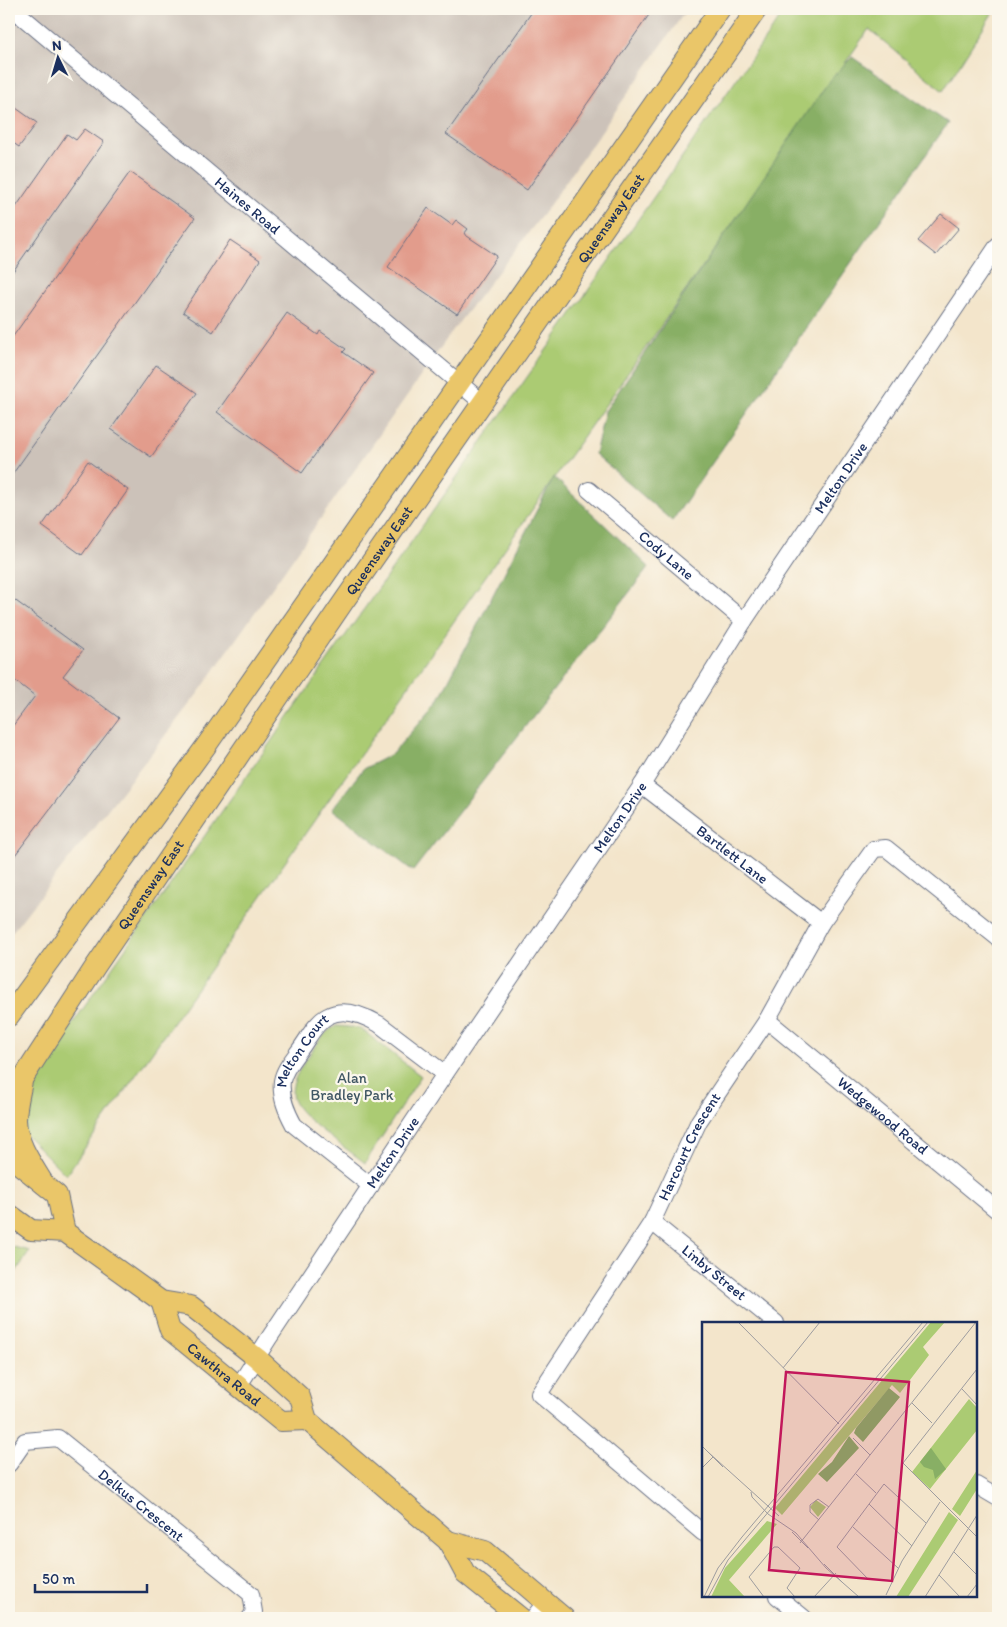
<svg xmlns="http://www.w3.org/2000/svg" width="1007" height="1627" font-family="Itim,sans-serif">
  <rect width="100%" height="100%" fill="#fbf7ec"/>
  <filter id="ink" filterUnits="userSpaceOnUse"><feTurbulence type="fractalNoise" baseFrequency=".02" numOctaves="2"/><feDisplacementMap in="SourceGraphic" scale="10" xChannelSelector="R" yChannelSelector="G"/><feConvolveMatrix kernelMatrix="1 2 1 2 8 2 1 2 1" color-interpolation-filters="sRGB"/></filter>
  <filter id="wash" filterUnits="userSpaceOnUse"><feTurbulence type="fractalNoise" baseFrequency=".0096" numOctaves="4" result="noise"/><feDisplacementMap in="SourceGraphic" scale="20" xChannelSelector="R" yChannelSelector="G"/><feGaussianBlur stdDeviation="1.12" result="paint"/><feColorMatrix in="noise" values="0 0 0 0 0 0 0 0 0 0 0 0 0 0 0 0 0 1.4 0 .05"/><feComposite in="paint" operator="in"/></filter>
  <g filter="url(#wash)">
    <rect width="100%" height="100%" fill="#f3e5cb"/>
    <polygon fill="#ccc2b9" points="9,9 687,9 546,210 453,330 199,692 9,936"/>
    <g fill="#abcb73" stroke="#637d68">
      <polygon points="786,9 995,9 943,91 869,29 66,1175 9,1118 9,1114"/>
      <path d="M336,1026l24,2 61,48 -56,87c-16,-13 -67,-46 -72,-64 -4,-14 7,-31 15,-42 9,-13 14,-24 28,-31z"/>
      <polygon points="9,1246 30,1251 9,1282"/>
    </g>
    <g fill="#88af65" stroke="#526f62">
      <polygon points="852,57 948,123 672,521 595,454 605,411 831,78"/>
      <polygon points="554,477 649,567 413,871 332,809 363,769 392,754 438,701"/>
    </g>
    <g id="blocks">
      <g fill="#e29c8c">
        <polygon points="534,9 653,9 527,190 446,134"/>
        <polygon points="9,103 37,123 19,147 9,140"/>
        <polygon points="85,129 104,142 9,277 9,217 67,134 76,140"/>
        <polygon points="130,172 195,218 9,479 9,342"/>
        <polygon points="428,208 452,225 456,220 468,229 464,234 497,256 457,314 388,267"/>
        <polygon points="941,214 959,228 936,255 918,241"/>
        <polygon points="230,240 260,260 213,332 183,312"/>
        <polygon points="287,313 318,335 320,331 346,349 343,352 373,373 302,473 217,412"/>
        <polygon points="156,365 197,393 151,457 111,429"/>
        <polygon points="88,461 128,490 82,555 42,526"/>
        <polygon points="9,596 83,650 63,676 119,718 9,863 9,731 35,696 9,676"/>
      </g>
    </g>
  </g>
  <g filter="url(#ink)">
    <use href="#blocks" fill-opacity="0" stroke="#676f84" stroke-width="1"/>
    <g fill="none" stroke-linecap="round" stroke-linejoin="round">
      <g stroke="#676f84" stroke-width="18">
        <g id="minor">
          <path id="s1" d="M13,9l470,394"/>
          <path id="s2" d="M589,490l155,131"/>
          <path id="s3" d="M642,785l179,138"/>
          <path id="s4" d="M767,1020l231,191"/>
          <path id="s5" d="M371,1186l-77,-61c-7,-13 -14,-28 -12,-44 2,-12 12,-23 19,-33 8,-11 15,-26 27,-32 16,-9 37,0 51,8l66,50"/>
          <path id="s6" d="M652,1222l124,101"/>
          <path id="s7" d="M238,1387l31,-49 176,-264 197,-289 102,-164 254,-376"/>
          <path id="s8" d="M9,1464l16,-23 33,-3 193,156 3,18 -4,6"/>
          <polyline points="976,1485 998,1498"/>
          <path id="s9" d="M703,1533l-164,-139 113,-172 47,-101 68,-101 54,-97 53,-74 12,-1 112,90"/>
          <polyline points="777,1596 804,1618"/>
          <polyline points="533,1618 545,1603"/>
        </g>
      </g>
      <g stroke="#676f84" stroke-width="22">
        <g id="major">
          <polyline points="9,1016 206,746 720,9"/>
          <path d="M22,1081c-2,12 -6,26 -6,39 1,24 16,44 28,64"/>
          <path id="s10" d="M9,1097l14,-19 72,-111 247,-363 415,-595"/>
          <polyline points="9,1156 57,1195 65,1232"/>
          <polyline points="9,1214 31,1230 65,1232 161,1301 191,1306 257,1358 300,1397 307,1420 448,1541 465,1573 521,1618"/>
          <path id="s11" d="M161,1301l9,29 111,91 26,-1"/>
          <polyline points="448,1541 485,1551 564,1618"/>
        </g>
      </g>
      <use href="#minor" stroke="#fff" stroke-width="16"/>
      <use href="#major" stroke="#eac669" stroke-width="20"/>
    </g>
  </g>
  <g text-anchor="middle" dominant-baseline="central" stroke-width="4.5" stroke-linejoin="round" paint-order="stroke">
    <g font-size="15" fill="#1b2f5e" stroke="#fbf7ec">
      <text stroke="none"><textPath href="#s1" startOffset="306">Haines Road</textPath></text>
      <text stroke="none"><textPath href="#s10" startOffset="1065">Queensway East</textPath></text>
      <text stroke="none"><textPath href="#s7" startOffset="1091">Melton Drive</textPath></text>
      <text stroke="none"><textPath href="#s10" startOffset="660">Queensway East</textPath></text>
      <text stroke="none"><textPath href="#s2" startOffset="101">Cody Lane</textPath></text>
      <text stroke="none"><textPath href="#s7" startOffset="686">Melton Drive</textPath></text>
      <text stroke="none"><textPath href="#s3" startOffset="114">Bartlett Lane</textPath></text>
      <text stroke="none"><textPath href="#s10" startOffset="255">Queensway East</textPath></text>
      <text stroke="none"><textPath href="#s5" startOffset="181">Melton Court</textPath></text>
      <text stroke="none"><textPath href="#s4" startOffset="150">Wedgewood Road</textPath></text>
      <text stroke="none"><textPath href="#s9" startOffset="505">Harcourt Crescent</textPath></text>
      <text stroke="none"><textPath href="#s7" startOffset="281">Melton Drive</textPath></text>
      <text stroke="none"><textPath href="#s6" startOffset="80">Linby Street</textPath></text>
      <text stroke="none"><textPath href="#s11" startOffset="100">Cawthra Road</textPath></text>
      <text stroke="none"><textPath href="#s8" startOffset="168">Delkus Crescent</textPath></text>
    </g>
    <g font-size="15" fill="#3f5663" stroke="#fbf7ec">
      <text x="352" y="1078">Alan<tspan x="352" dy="17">Bradley Park</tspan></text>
    </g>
  </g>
  <g transform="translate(702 1322)">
    <rect width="275" height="275" fill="#f3e5cb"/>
    <path d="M229,0h14l-22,25 6,8 -29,38 -8,-8 -110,130 -7,-7zM267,77l8,9v22l-47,59 -18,-17zM275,148v19l-17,27 -8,-7zM114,178l10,7 -8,10 -8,-10zM247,190l9,8 -50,77h-12zM65,199l10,3 -48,56 16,17h-34l14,-29z" fill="#abcb73"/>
    <path d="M187,66l11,9 -37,45 -9,-9 2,-5zM147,114l10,12 -32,34 -9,-8 14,-12zM229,126l15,21 -11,10 -2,-9 -9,-3 -4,-5z" fill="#88af65"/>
    <path fill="none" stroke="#9d9c9f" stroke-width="1" d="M36,0l101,102M81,46l37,-46M275,47l-74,94 74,74M260,67l15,16M210,81l20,20M151,116l17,17M0,124l21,21M6,130l71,64M0,146l11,-11M154,152l20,19M49,170l1,5 16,17 28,19 30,35 33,29M167,182l43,42M117,198l-9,-8v-7l8,-6 11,8M151,205l45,41M90,210l16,16M98,221l176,-221M252,230l23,23M122,242l19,19M237,253l21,22M167,258l-32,-33 47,-63 42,39M184,273l16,-34 38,-59M2,275l14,-29 24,-31 181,-215M6,275l20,-37 200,-238M62,275l-15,-20 25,-30h4l22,21 -13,20 8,9M112,275l22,-24M223,275l52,-82M265,275l10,-13"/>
    <path fill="#c2185b" fill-opacity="0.15" stroke="#c2185b" stroke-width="2.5" d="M84,50l123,10 -17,199 -123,-11z"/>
    <rect width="275" height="275" fill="none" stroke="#1b2f5e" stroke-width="2.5"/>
  </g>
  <rect width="1007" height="1627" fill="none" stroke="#fbf7ec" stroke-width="30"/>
  <g transform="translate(58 58) rotate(355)" stroke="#fbf7ec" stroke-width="4" paint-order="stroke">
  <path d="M0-4L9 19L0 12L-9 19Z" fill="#1b2f5e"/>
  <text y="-8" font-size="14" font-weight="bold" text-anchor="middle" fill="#1b2f5e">N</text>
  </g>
  <path d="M35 1584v8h112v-8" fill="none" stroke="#1b2f5e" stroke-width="2.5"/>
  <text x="42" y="1584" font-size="15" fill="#1b2f5e" stroke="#fbf7ec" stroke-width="4" paint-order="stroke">50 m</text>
</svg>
